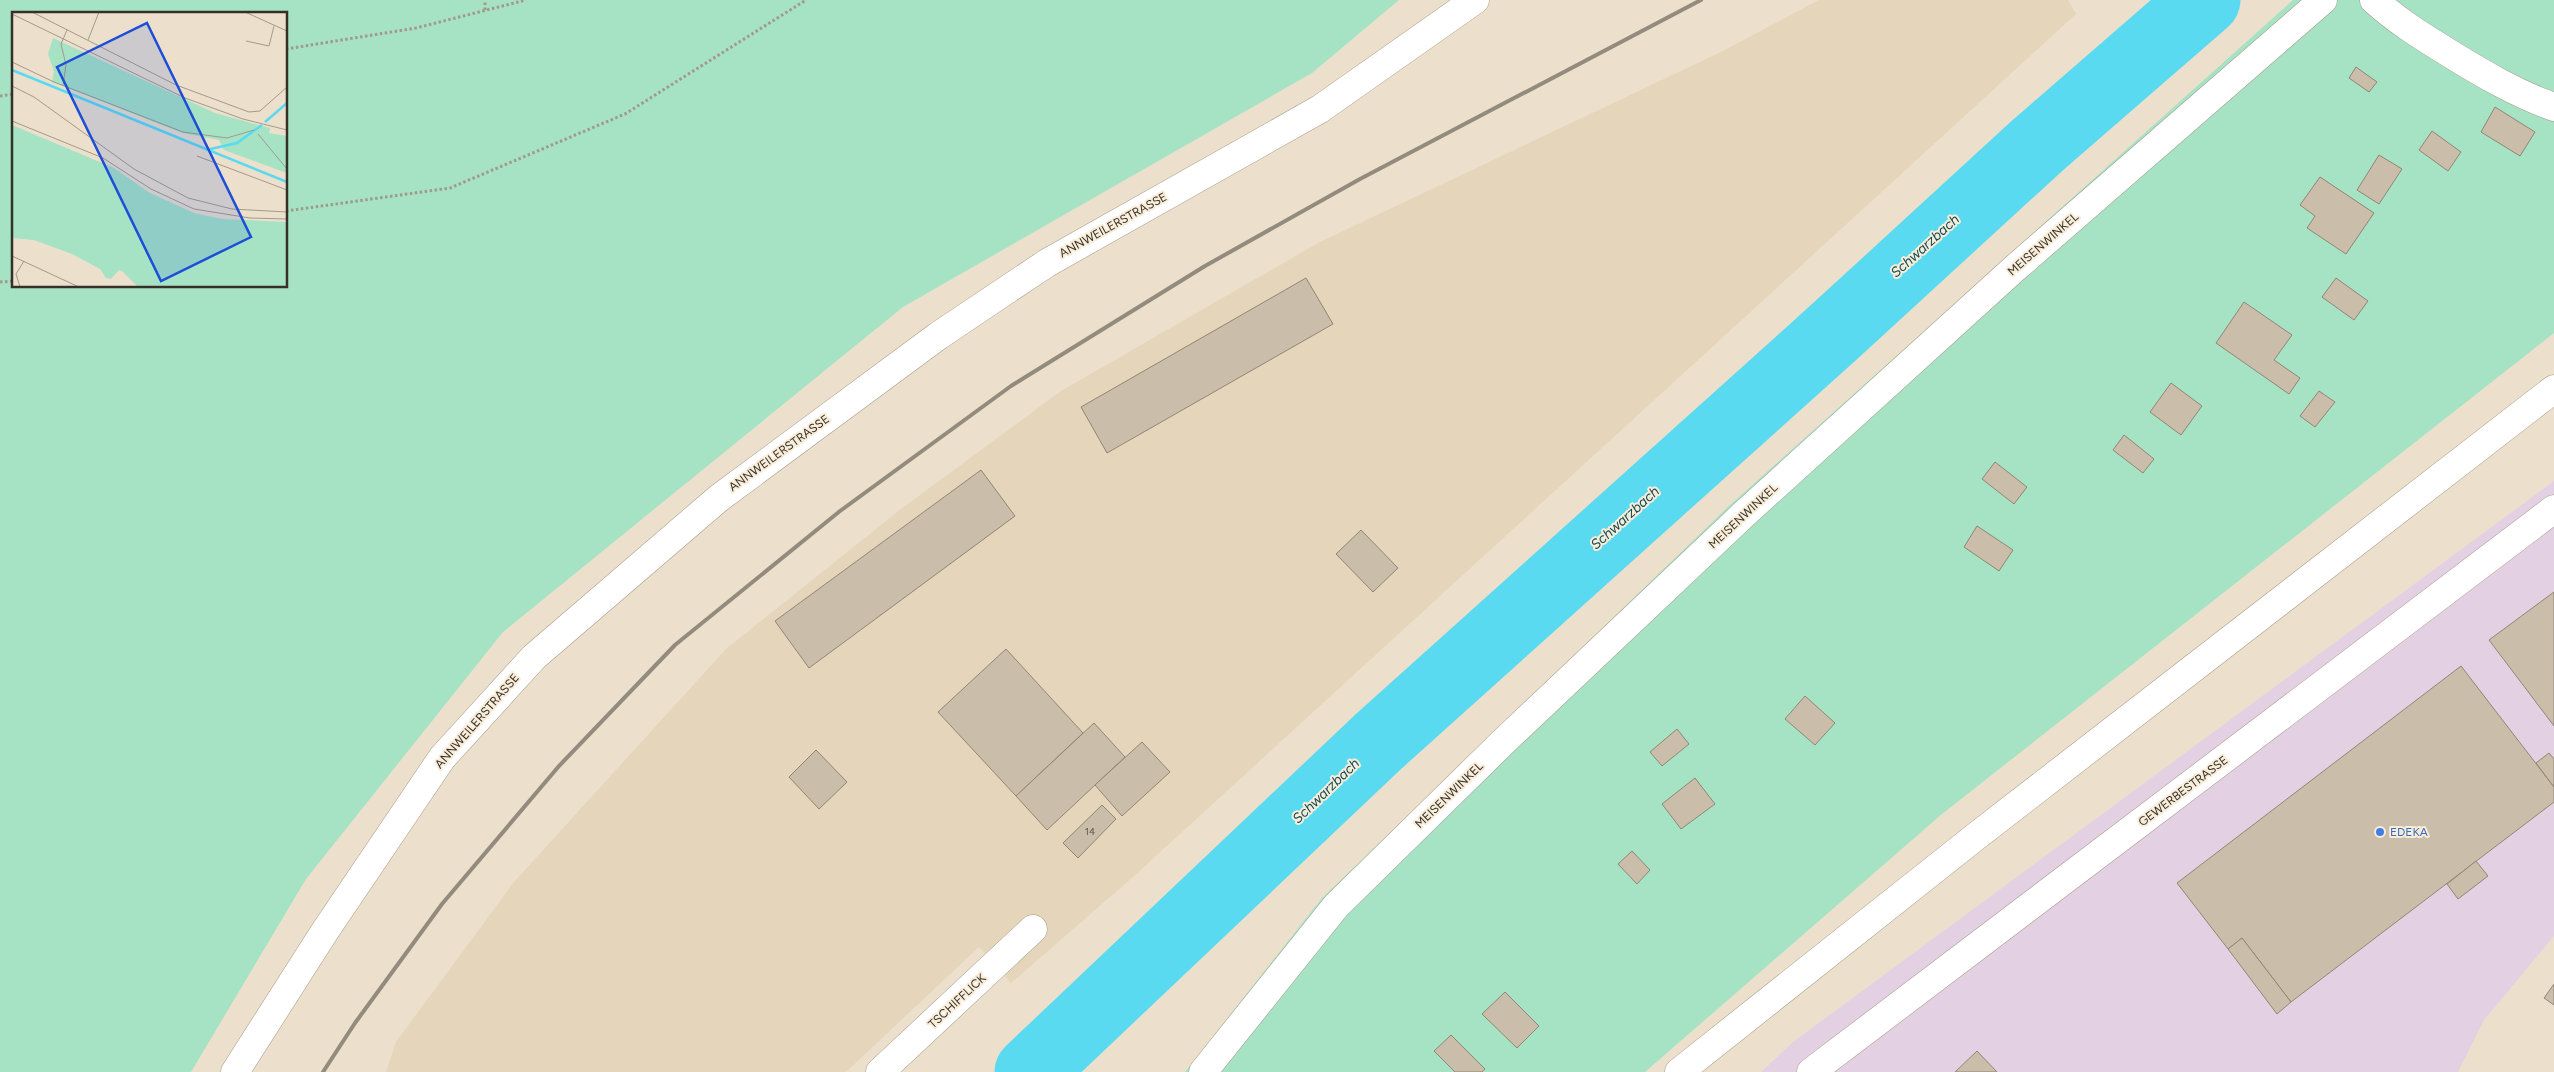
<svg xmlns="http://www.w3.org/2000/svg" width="2554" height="1072" font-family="Figtree,sans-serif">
  <rect width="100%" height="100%" fill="#ece0cc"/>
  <polygon fill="#e3d1e3" points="2554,481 2554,936 2484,1020 2458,1072 1761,1072 1793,1042"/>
  <polygon fill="#e4d5bb" points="1819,0 2068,0 2076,14 1133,877 1011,983 979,947 846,1072 386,1072 396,1042 514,882 726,649 901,509 1061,391 1320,242 1721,52"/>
  <g fill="#a5e3c4" fill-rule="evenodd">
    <path d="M0,0h1399l-87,73 -409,234 -400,325 -197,247 -115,193h-191zM14,14h272v272h-272z"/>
    <polygon points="2293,0 2554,0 2554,333 1942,814 1645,1072 1185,1072 1322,898 1730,505"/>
  </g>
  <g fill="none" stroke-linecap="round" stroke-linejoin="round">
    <polyline stroke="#4ea7b4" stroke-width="11" points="1054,1072 1056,1048"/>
    <polyline stroke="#59daf0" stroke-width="71" points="1030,1072 1378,742 1833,333 2038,145 2205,0"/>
  </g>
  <g fill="#cabeab" stroke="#918674">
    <polygon points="2356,67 2377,82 2369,92 2349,78"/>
    <polygon points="2495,107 2535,132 2520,156 2481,132"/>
    <polygon points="2432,131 2461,152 2448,171 2419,150"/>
    <polygon points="2379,155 2402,169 2379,204 2357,190"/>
    <polygon points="2320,177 2374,213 2346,254 2307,228 2315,216 2300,205"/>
    <polygon points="1306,278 1333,324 1107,453 1081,407"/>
    <polygon points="2336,278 2368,301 2354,320 2322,297"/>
    <polygon points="2244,302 2292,335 2274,360 2300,378 2289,394 2216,343"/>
    <polygon points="2171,383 2202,406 2181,435 2150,412"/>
    <polygon points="2319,391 2335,402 2315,427 2300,416"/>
    <polygon points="2124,435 2154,459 2143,473 2113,450"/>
    <polygon points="1995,462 2027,487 2014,504 1982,479"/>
    <polygon points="981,470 1015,516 809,668 775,621"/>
    <polygon points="1977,526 2013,550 1999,571 1964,547"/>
    <polygon points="1361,530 1398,568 1373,592 1336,554"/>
    <polygon points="2554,592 2554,726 2489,640"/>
    <polygon points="1006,649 1083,733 1016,796 938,712"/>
    <polygon points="2461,666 2554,787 2554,802 2291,1002 2242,938 2228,949 2177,883"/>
    <polygon points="1805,696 1835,723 1815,745 1785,719"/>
    <polygon points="1094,723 1125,757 1047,830 1016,796"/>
    <polygon points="1677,729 1689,744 1662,766 1650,752"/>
    <polygon points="1142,742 1170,772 1122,816 1095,785"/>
    <polygon points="816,750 847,782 819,809 789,777"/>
    <polygon points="2549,753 2554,759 2554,787 2536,763"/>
    <polygon points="1695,778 1715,804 1681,829 1662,804"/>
    <polygon points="1102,805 1116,819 1078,858 1063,843"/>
    <polygon points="1632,851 1650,870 1637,884 1618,864"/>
    <polygon points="2476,861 2488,876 2458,899 2447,884"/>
    <polygon points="2242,938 2291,1002 2277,1014 2228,949"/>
    <polygon points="2554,984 2554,1005 2544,998"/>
    <polygon points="1505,992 1539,1026 1517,1048 1482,1014"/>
    <polygon points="1451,1035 1485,1069 1482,1072 1455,1072 1434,1051"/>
    <polygon points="1977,1051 1997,1072 1955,1072"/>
  </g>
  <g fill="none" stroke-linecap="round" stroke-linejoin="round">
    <g stroke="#a69b89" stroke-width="29">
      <g id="minor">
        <path d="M2374,0c23,21 49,37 75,53 34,21 68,41 105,54"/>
        <polyline points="235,1072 325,931 442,758 534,657 719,498 938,336 1047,263 1320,109 1475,0"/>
        <polyline points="880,1072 1033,929"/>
        <polyline points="1203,1072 1336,906 1502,743 1743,515 2014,269 2323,0"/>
        <polyline points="1811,1072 2554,509"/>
      </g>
    </g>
    <g stroke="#a69b89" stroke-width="29">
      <polyline id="major" points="1679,1072 1979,834 2554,389"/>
    </g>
    <g stroke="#a2998a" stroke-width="3" stroke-dasharray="2.5 2.5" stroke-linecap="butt">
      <polyline points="485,10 485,0"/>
      <polyline points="286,49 416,28 526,0"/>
      <polyline points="0,96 14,94"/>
      <polyline points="286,211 450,188 625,114 806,0"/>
      <polyline points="0,282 14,281"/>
    </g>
    <use href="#minor" stroke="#fff" stroke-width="28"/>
    <use href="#major" stroke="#fff" stroke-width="28"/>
    <polyline stroke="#938b7d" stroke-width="4" points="323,1072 355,1023 442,904 559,766 675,645 840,511 1011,386 1205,266 1360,179 1701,0"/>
  </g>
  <circle fill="#3f7fe0" stroke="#f9edd9" stroke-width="2" cx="2380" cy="832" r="5"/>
  <g text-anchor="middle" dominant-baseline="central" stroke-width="4" stroke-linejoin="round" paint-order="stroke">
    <g font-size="10" fill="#5a544a">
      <text x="1090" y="831">14</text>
    </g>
    <g font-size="12" fill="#353129" stroke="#f9edd9">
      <text transform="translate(1113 225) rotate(-29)">ANNWEILERSTRASSE</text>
      <text transform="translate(2043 244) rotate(-41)">MEISENWINKEL</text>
      <text transform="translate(779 453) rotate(-36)">ANNWEILERSTRASSE</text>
      <text transform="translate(1743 516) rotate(-43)">MEISENWINKEL</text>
      <text transform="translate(477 721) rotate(-49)">ANNWEILERSTRASSE</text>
      <text transform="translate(2183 791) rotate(-37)">GEWERBESTRASSE</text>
      <text transform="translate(1449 795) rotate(-44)">MEISENWINKEL</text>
      <text transform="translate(957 1001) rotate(-43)">TSCHIFFLICK</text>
    </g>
    <g font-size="12" fill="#366cbe" stroke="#f9edd9" text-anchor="start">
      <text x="2390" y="832">EDEKA</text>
    </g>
    <g font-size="14" font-style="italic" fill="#0f4952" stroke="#f9edd9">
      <text transform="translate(1925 246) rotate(-42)">Schwarzbach</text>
      <text transform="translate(1625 518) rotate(-42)">Schwarzbach</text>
      <text transform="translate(1326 791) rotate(-44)">Schwarzbach</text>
    </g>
  </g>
  <g transform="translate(12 12)">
    <rect width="275" height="275" fill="#ece0cc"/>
    <path d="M41,26l162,75 55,15 -1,5 18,3v37l-63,-23 -5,-10 -37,-7 -130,-51 2,-11 -6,-17zM0,113l102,43 36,25 44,20 28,6 65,3v65h-149l-16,-16 -3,-1 -8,9 -5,-1 -6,-9 -28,-15 -38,-14 -22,-2z" fill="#a5e3c4"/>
    <path fill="none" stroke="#59daf0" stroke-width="2.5" d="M0,58l275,112M253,110l22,-19M194,138l31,-7 25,-18"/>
    <path fill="none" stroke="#a39a8b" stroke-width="1" d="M20,0l144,73 73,27 11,-1 27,-24M233,0l42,19M0,2l173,84 58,21 44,11M76,28l11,-28M234,29l23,5 5,-20M0,50l42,20 129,50 44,6 27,-8M51,73l3,-20 -5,-21 6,-14M0,74l22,11 100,72 54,29 44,11 55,3M0,109l91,37 48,31 43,20 56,9 37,1M246,122l29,35M185,144l90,34M0,244l67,31M8,275l-4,-13 8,-13"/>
    <path fill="#1d4ed8" fill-opacity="0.15" stroke="#1d4ed8" stroke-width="2.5" d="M135,11l104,214 -90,44 -104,-214z"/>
    <rect width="275" height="275" fill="none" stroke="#353129" stroke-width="2.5"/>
  </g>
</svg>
